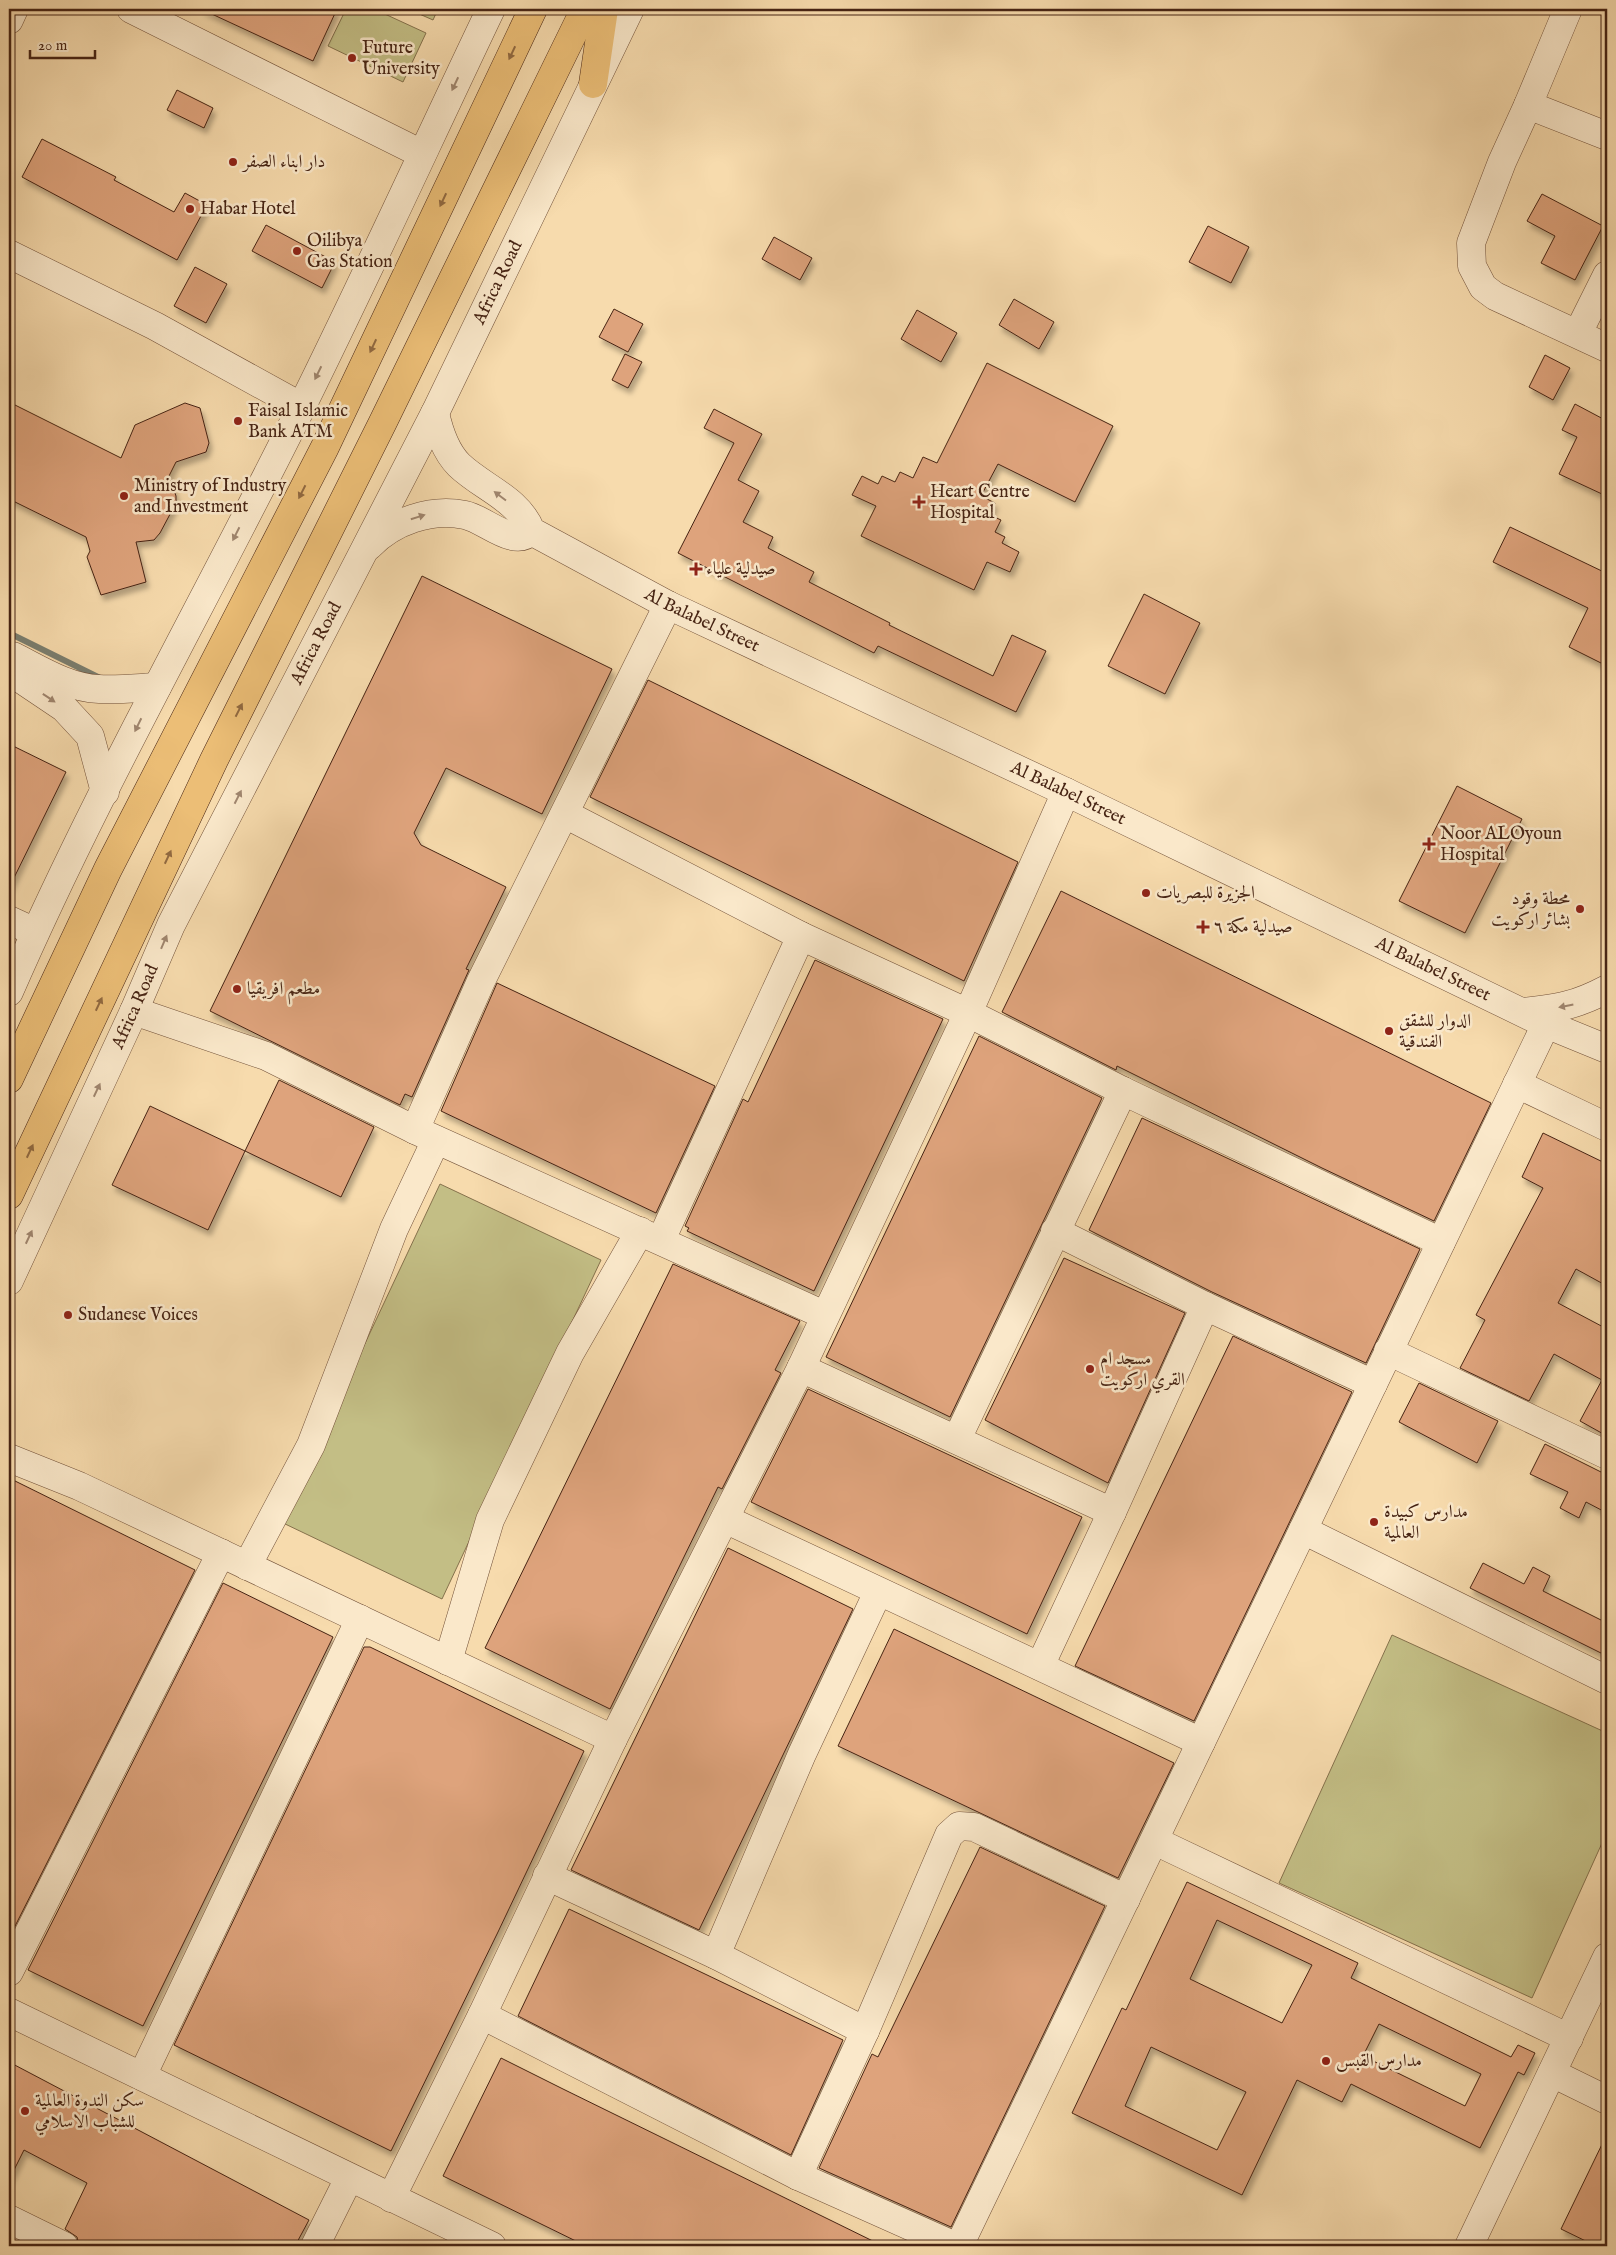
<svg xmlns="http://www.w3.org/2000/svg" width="1616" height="2255" font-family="'IM FELL English',Amiri,serif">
  <defs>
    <filter id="shadow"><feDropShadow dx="3" dy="5.5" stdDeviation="2.5" flood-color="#0004"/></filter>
  </defs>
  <rect width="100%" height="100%" fill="#f7dbad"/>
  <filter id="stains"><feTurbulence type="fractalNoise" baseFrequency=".004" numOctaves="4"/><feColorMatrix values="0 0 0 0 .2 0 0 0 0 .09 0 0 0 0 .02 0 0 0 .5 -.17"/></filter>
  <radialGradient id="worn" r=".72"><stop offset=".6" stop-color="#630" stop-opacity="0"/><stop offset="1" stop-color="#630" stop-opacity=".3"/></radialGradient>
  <g fill="#c3be85" stroke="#85714c">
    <polygon points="346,9 374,9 426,33 403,82 328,46"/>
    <polygon points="408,9 438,9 433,20"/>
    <polygon points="440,1184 601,1260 442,1599 281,1522"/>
    <polygon points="1392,1635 1607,1733 1607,1832 1532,1998 1279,1883"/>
  </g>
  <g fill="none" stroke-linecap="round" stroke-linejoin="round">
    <polyline stroke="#7b7f70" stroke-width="6" points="9,633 100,678"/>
  </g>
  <g fill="#dea37c" stroke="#472414" fill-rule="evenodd" filter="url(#shadow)">
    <polygon points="201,9 337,9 313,61"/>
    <polygon points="177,90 213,108 204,128 167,110"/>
    <polygon points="42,139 116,177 114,180 174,212 185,193 207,205 177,260 22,177"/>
    <polygon points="1542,194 1603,226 1575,280 1541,263 1555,236 1527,221"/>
    <polygon points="266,225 335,262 322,288 252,251"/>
    <polygon points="1208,226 1249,247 1231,283 1189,262"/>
    <polygon points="774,237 812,258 800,280 762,259"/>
    <polygon points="195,267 227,284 206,323 174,306"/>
    <polygon points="1014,299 1054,322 1039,349 999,325"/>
    <polygon points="614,309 643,324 628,352 599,337"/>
    <polygon points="917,310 957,333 941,362 901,339"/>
    <polygon points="625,354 642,362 628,388 612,380"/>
    <polygon points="1545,355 1570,368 1553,400 1529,387"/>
    <polygon points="987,363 1113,426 1075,502 998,464 981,496 995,503 990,515 1001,520 995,532 1005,537 1002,543 1019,552 1010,572 987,562 974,590 861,536 876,506 852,495 862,476 878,484 882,476 895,482 900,472 913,478 923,457 937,463"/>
    <polygon points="9,402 121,458 135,425 185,403 200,408 209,443 206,452 176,462 169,476 176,496 176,503 160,533 154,540 136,542 146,582 101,595 87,557 90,551 86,537 9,499"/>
    <polygon points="1575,404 1607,421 1607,482 1602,494 1559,474 1577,437 1562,430"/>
    <polygon points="714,409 762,434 738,480 759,491 743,522 773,537 768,548 814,572 809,582 890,623 889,625 993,676 1012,635 1046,651 1016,712 878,646 874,653 678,553 734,443 704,428"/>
    <polygon points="1510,527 1606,573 1607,570 1607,666 1569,647 1588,608 1493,562"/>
    <polygon points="422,576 612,669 542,814 446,768 414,833 421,845 506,887 466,969 469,970 412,1097 405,1094 400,1105 210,1011"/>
    <polygon points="1144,594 1200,623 1165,694 1108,666"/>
    <polygon points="648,680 1018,862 964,981 590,797"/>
    <polygon points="9,744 66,772 9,888"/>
    <polygon points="1457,786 1522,819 1465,933 1399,901"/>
    <polygon points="1061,891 1491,1103 1434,1221 1322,1168 1117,1066 1116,1070 1002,1012"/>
    <polygon points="815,960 943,1019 814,1291 687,1231 689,1228 685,1226 743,1099 748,1102"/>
    <polygon points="497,983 715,1086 656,1213 441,1111"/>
    <polygon points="979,1036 1102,1098 950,1417 826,1357"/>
    <polygon points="279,1080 374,1127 341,1197 245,1151"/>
    <polygon points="150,1106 245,1151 208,1230 112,1185"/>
    <polygon points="1142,1118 1420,1249 1366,1363 1212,1292 1089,1230"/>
    <polygon points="1543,1133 1607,1164 1607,1286 1576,1269 1558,1303 1607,1329 1607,1436 1580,1421 1602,1380 1554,1354 1529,1401 1460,1368 1485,1320 1476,1315 1543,1188 1522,1177"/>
    <polygon points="1064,1258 1185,1313 1108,1483 985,1420"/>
    <polygon points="673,1264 800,1321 775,1370 781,1373 722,1489 718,1487 610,1709 485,1648"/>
    <polygon points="1233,1336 1352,1392 1194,1721 1075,1666"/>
    <polygon points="1419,1383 1498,1421 1477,1463 1399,1422"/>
    <polygon points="808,1389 1082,1517 1027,1634 751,1502"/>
    <polygon points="1545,1444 1607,1475 1607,1513 1586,1502 1579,1518 1560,1508 1568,1492 1530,1474"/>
    <polygon points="9,1478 195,1570 9,1938"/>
    <polygon points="728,1548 853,1609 699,1930 571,1870"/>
    <polygon points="1483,1563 1524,1584 1533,1567 1550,1576 1543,1591 1607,1623 1607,1656 1470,1588"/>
    <polygon points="223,1583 333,1637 143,2026 28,1970"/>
    <polygon points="894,1629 1174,1763 1118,1878 838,1746"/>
    <polygon points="364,1647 370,1647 584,1751 498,1932 391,2151 174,2045"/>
    <polygon points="980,1847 1105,1906 951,2227 819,2168 872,2054 878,2057"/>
    <path d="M1187,1882l171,81 -7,15 160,79 7,-12 17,8 -11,22 -6,-3 -38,76 -129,-64 -9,18 -45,-22 -55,115 -170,-82 50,-105 4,2zM1217,1920l95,45 -30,58 -92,-44zM1379,2024l102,50 -16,32 -102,-50zM1151,2047l95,45 -29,58 -92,-44z"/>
    <polygon points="569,1909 843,2040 791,2155 518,2016"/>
    <polygon points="501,2058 563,2089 883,2246 586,2246 443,2176"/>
    <polygon points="9,2062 309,2220 295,2246 79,2246 77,2237 65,2229 87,2183 24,2150 9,2180"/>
    <polygon points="1607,2134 1607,2246 1596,2246 1561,2229"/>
  </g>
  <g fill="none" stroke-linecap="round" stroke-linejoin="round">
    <g stroke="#73523a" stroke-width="29">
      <g id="minor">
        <polyline points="131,9 422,154"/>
        <polyline points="1568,9 1528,105 1502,162 1471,243 1472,266 1483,287 1495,296 1607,348"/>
        <polyline points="9,20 14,9"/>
        <polyline points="1528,105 1607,136"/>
        <polyline points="9,254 155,326 302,407"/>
        <polyline points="1578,333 1607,275"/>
        <path id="s1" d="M435,413c4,18 10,38 24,52 24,23 60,34 72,66l137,74 398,187 480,232 61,25"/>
        <path d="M369,546c24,-25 62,-38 96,-31 20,4 49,34 66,16"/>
        <path d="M13,656c26,13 55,32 86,33 19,1 38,-1 58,-2"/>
        <polyline points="9,671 64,708 90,736 105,792"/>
        <polyline points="565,814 801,936 968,1013 1123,1091 1441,1242"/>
        <polyline points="9,920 35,932"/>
        <path d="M9,992c87,-200 196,-390 293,-586 65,-131 126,-265 189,-397"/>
        <polyline points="134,1011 266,1056 415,1130 824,1315"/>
        <path d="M1523,1012c35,-4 52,-6 84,-23"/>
        <polyline points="1517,1084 1607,1127"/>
        <polyline points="415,1130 481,981 668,605"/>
        <polyline points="1055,1231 1205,1306 1373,1384"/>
        <polyline points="661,1240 801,936"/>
        <path id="s2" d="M9,1281l125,-270 37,-86 264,-512 195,-404"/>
        <polyline points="1388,1351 1607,1455"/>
        <polyline points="801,1368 1112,1512"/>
        <polyline points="957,1439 1123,1091"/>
        <polyline points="9,1458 79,1486 613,1739"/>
        <polyline points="725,1519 1201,1742"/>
        <polyline points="1303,1530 1607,1680"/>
        <polyline points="247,1566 311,1445 394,1229 436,1140"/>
        <polyline points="448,1661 490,1520 570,1353 640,1231"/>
        <polyline points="1040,1666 1112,1512 1205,1306"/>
        <polyline points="1155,1841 1569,2038"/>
        <polyline points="547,1876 716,1955 865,2031"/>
        <polyline points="716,1955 802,1754 878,1592"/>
        <polyline points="9,1972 221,1553"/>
        <polyline points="9,2012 492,2246"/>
        <polyline points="482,2015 798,2176 955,2246"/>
        <polyline points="1552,2073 1607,2100"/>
        <polyline points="142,2076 360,1619"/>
        <polyline points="798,2176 865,2031 949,1835 959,1826 974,1827 1126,1899"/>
        <polyline points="391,2198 482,2015 613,1739 801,1368 968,1013 1066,792"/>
        <polyline points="9,2219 64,2246"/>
        <polyline points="315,2246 349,2178"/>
        <polyline points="959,2246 1546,1024"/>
        <polyline points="1469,2246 1607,1957"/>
      </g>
    </g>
    <g stroke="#472414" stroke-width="29">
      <g id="highway">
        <polyline points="593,84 604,9"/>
        <polyline points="9,1079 108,869 325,447 533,9"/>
        <polyline points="9,1195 214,760 382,424 585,9"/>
      </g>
    </g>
    <use href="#minor" stroke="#fae8ca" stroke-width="28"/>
    <use href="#highway" stroke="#ecbe76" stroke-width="28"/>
  </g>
  <defs><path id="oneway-solid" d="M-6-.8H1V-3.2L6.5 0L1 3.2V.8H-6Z" transform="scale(1.25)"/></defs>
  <g fill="#916940">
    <use href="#oneway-solid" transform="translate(512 53) rotate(115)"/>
    <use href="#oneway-solid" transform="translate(443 200) rotate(115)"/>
    <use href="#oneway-solid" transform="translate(373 346) rotate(115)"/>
    <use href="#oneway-solid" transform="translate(302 492) rotate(117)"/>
    <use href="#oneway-solid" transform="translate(239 710) rotate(-63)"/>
    <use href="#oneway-solid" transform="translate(168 857) rotate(-65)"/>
    <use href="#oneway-solid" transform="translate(99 1004) rotate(-65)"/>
    <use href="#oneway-solid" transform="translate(30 1151) rotate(-65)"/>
  </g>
  <g fill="#a0866f">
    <use href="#oneway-solid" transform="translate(455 84) rotate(115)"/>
    <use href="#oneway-solid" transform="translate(318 373) rotate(116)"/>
    <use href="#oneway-solid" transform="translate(500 496) rotate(-143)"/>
    <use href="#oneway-solid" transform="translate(418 517) rotate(-17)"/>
    <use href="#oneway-solid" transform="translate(236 534) rotate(117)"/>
    <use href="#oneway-solid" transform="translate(49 698) rotate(34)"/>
    <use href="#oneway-solid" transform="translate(138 725) rotate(116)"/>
    <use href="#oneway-solid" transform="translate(238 797) rotate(-63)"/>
    <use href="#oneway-solid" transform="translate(164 942) rotate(-67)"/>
    <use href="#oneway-solid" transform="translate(1566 1006) rotate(169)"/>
    <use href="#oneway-solid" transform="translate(97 1090) rotate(-65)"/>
    <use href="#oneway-solid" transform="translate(29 1237) rotate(-65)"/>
  </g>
  <g fill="#8f2418" stroke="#fae8ca" stroke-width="2">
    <circle cx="352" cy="58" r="5"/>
    <circle cx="233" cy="162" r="5"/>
    <circle cx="190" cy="209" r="5"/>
    <circle cx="297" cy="251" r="5"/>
    <circle cx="238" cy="421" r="5"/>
    <circle cx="124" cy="496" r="5"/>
    <path d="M916.5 494.5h5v5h5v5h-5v5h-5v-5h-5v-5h5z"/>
    <path d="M693.5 561.5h5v5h5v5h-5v5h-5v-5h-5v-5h5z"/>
    <path d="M1426.5 836.5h5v5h5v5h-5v5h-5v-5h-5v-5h5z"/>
    <circle cx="1146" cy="893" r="5"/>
    <circle cx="1580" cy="909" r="5"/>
    <path d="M1200.5 919.5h5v5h5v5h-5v5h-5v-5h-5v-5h5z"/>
    <circle cx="237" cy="989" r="5"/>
    <circle cx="1389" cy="1031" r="5"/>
    <circle cx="68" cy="1315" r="5"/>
    <circle cx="1090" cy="1369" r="5"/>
    <circle cx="1374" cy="1522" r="5"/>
    <circle cx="1326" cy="2061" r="5"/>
    <circle cx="25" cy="2111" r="5"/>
  </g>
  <g text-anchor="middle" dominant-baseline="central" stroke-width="5" stroke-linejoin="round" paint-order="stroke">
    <g font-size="18" fill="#472414" stroke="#fae8ca" text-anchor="start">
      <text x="362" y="48">Future<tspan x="362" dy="21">University</tspan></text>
      <text x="243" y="162">دار ابناء الصفر</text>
      <text x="200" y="209">Habar Hotel</text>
      <text x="307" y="241">Oilibya<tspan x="307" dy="21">Gas Station</tspan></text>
      <text x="248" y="411">Faisal Islamic<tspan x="248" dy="21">Bank ATM</tspan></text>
      <text x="134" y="486">Ministry of Industry<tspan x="134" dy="21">and Investment</tspan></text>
      <text x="930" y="492">Heart Centre<tspan x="930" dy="21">Hospital</tspan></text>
      <text x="706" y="569">صيدلية علياء</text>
      <text x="1440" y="834">Noor ALOyoun<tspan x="1440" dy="21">Hospital</tspan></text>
      <text x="1156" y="893">الجزيرة للبصريات</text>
      <text x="1570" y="899" text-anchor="end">محطة وقود<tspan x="1570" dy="21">بشائر اركويت</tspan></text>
      <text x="1213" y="927">صيدلية مكة ٦</text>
      <text x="247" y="989">مطعم افريقيا</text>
      <text x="1399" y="1021">الدوار للشقق<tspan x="1399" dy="21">الفندقية</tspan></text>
      <text x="78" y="1315">Sudanese Voices</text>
      <text x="1100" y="1359">مسجد ام<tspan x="1100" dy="21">القري اركويت</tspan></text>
      <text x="1384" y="1512">مدارس كبيدة<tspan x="1384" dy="21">العالمية</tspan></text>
      <text x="1336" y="2061">مدارس القبس</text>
      <text x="35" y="2101">سكن الندوة العالمية<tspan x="35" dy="21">للشباب الاسلامي</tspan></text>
    </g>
    <g font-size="18" fill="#472414" stroke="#fae8ca">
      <text stroke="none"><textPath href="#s2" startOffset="1112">Africa Road</textPath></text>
      <text stroke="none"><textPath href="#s1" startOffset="350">Al Balabel Street</textPath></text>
      <text stroke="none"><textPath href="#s2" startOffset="708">Africa Road</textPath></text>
      <text stroke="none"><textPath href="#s1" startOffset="755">Al Balabel Street</textPath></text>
      <text stroke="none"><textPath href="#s1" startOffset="1160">Al Balabel Street</textPath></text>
      <text stroke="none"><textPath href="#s2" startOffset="302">Africa Road</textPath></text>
    </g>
  </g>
  <rect width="1616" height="2255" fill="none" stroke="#f7dbad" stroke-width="30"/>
  <rect x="10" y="10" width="1596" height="2235" fill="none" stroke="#472414" stroke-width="2.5"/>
  <rect x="15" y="15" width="1586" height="2225" fill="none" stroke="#472414"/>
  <path d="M30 50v8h65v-8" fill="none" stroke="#472414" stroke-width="2.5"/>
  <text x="38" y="50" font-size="15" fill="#472414" stroke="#fae8ca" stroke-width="4" paint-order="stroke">20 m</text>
  <rect width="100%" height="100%" filter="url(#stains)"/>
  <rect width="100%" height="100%" fill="url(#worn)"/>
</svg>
